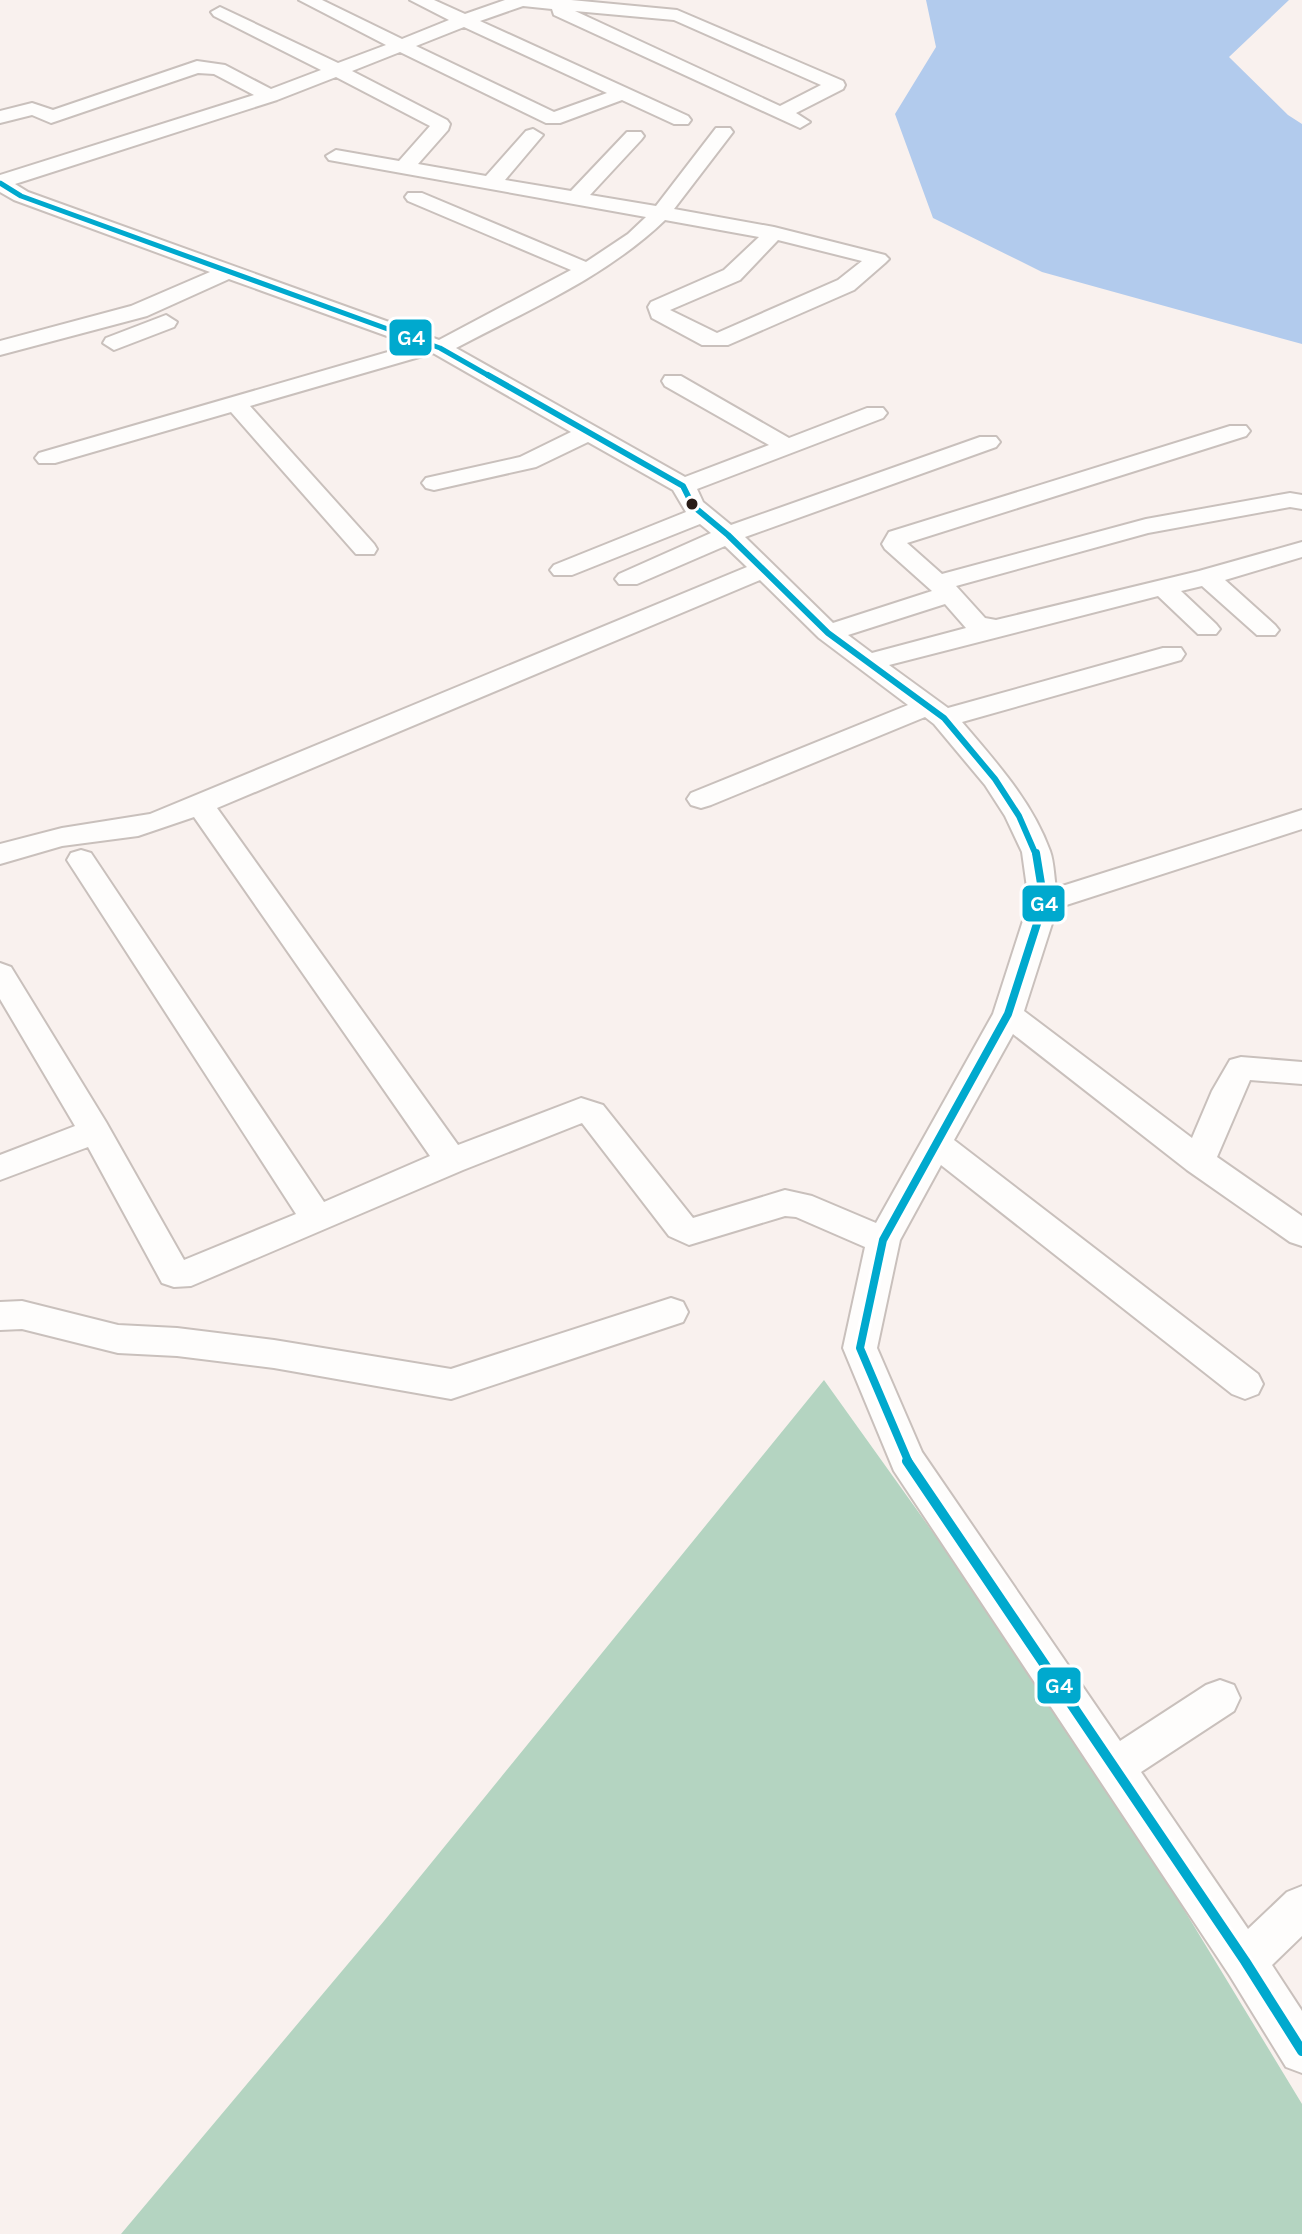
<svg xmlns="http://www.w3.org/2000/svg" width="1302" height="2234" font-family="Karla,sans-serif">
  <rect width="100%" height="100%" fill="#f9f1ee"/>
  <polygon fill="#b4d4c1" points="824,1380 1078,1735 1302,2104 1302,2234 121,2234 384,1921"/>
  <polygon fill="#b2cbed" points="926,0 1289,0 1229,57 1288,115 1302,124 1302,344 1042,272 933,218 895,114 936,47"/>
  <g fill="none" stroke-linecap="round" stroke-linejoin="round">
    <g stroke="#c9c0bc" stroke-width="4">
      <g id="minor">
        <path d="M299,0h23l80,39 47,-19 -39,-20h24l31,14 40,-14h66l106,10 166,71 2,4 -2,4 -47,24 14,9 -10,6 -246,-113 -2,-6 -29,-3 -43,15 208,95 3,4 -3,4h-14l-52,-24 -62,23h-14l-146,-71 -48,19 95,49 3,4 -2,6 -30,34 68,12 40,-45 7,-2 10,6 -38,45 66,11 56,-59h14l3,4 -3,4 -51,55 66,11 60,-78h14l3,4 -59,77 100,18 111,28 4,4 -4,4 -31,27 -126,55h-26l-50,-27 -4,-11 3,-5 73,-32 35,-33 -94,-17c-59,57 -137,90 -209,128l229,129 84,-32 -104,-59 -3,-5 3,-5h16l108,62 78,-30h16l4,5 -4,5 -186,71 6,13 28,23 249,-88h16l4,5 -4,5 -251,90 88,86 99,-32 -47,-42 -3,-5 7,-12 341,-106h16l4,5 -4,5 -339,107 35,31 204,-55 144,-26 12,2v14l-12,-2 -142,26 -192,53 29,32 11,2 203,-49 103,-29v15l-77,23 50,45 4,5 -4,5h-18l-55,-49 -21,5 35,33 4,5 -4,5h-18l-40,-38 -269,69 59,43 215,-60h18l4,6 -4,6 -219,62c33,39 70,79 88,129 4,11 4,25 6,37l246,-78v19l-245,79 -33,103 168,127 20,-47 18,-31 11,-3 61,5v22l-52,-4 -33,77 85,59v30l-12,-4 -103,-72 -174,-136 -59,106 304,234 5,10 -5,10 -13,5 -13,-5 -291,-229 -41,75 -23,108 45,104 198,289 86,-56 14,-5 14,5 6,13 -6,13 -93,61 107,157 39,-37 15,-6v50l-30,29 30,46v62l-16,-6 -56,-91 -336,-505 -51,-123 22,-101 -69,-30 -11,-1 -96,29 -20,-9 -87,-113 -119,47 -272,116 -17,1 -12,-4 -74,-136 -88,33v-25l75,-29 -75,-127v-36l11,4 95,155 78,138 112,-46 -229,-354 4,-7 10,-3 10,3 233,349 106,-46 -236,-339 -56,19 -76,10 -62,18v-20l62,-16 88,-14 597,-247 -22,-21 -88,38h-18l-4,-5 4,-5 92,-41 -11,-9 -128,51h-18l-4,-5 4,-5 132,-53 -13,-22 -85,-48 -52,25 -102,23 -8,-2 -4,-5 4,-5 94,-21 51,-25 -138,-79 -183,53 124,138 3,5 -3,5h-18l-125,-142 -176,51h-16l-4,-5 4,-5 373,-108 -183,-66 -82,37 -147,39v-14l131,-35 79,-34 -196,-72 -14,-8v-17l254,-80 -40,-21 -16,-1 -147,50 -19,-8 -32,8v-12l32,-8 21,7 144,-49 28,4 46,24 50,-19 -107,-54 -3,-4 9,-5 118,56 48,-18zM575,11l99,9 147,65 -41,21zM464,27l143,66 -53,19 -138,-66zM336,77l94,49 -31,35 -63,-11 -10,6 3,4 317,57 -18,17 -42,28 -164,-69h-14l-3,4 3,4 163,69 -132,70 -411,-148 -13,-8 262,-84zM778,240l84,21 -24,19 -121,53 -47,-23 70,-30zM760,580l59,58 89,67 -217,88 -4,6 4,6 10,3 10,-3 214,-88 9,7 51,61 20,31 17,36 7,50 -36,112 -117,209 -64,-27 -27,-6 -92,28 -90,-113 -22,-7 -123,47 -241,-337zM945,604l21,24 -94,25 -24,-18z"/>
        <polygon points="166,315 177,322 174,327 114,350 103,343 106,338"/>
        <polygon points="671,1298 683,1302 688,1312 683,1322 451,1399 274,1368 177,1356 118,1353 22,1329 0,1330 0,1302 22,1301 118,1325 177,1328 274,1340 451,1369"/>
      </g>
    </g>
    <use href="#minor" fill="#fefdfc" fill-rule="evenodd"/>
    <g stroke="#fff" stroke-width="9">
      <polyline id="bus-1-far3" points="0,183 21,196 440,348 491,377"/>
    </g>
    <g stroke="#fff" stroke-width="11">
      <polyline id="bus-1-far2" points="488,375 683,486 693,506 728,535 828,633 944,718 995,779 1019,816 1036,855"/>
    </g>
    <g stroke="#fff" stroke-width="14">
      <polyline id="bus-1-far1" points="909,1463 860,1348 883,1240 1008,1014 1044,902 1036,853"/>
    </g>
    <g stroke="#fff" stroke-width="16">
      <polyline id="bus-1" points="907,1461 1245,1961 1302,2051"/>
    </g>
    <use href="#bus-1-far3" stroke="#00a9ce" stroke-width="5"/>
    <use href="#bus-1-far2" stroke="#00a9ce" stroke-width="6"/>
    <use href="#bus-1-far1" stroke="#00a9ce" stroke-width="8"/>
    <use href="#bus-1" stroke="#00a9ce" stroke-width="10"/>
  </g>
  <circle fill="#281c17" stroke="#fff" stroke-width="3" cx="692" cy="504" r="7"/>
  <g stroke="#fff" stroke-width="3">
    <rect x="388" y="318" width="45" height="39" rx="8" fill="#00a9ce"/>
    <rect x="1021" y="884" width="45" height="39" rx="8" fill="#00a9ce"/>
    <rect x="1036" y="1666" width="46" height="39" rx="8" fill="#00a9ce"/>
  </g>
  <g font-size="22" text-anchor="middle" font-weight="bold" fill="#fff">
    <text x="411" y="345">G4</text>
    <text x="1044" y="911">G4</text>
    <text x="1059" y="1693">G4</text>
  </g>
</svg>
